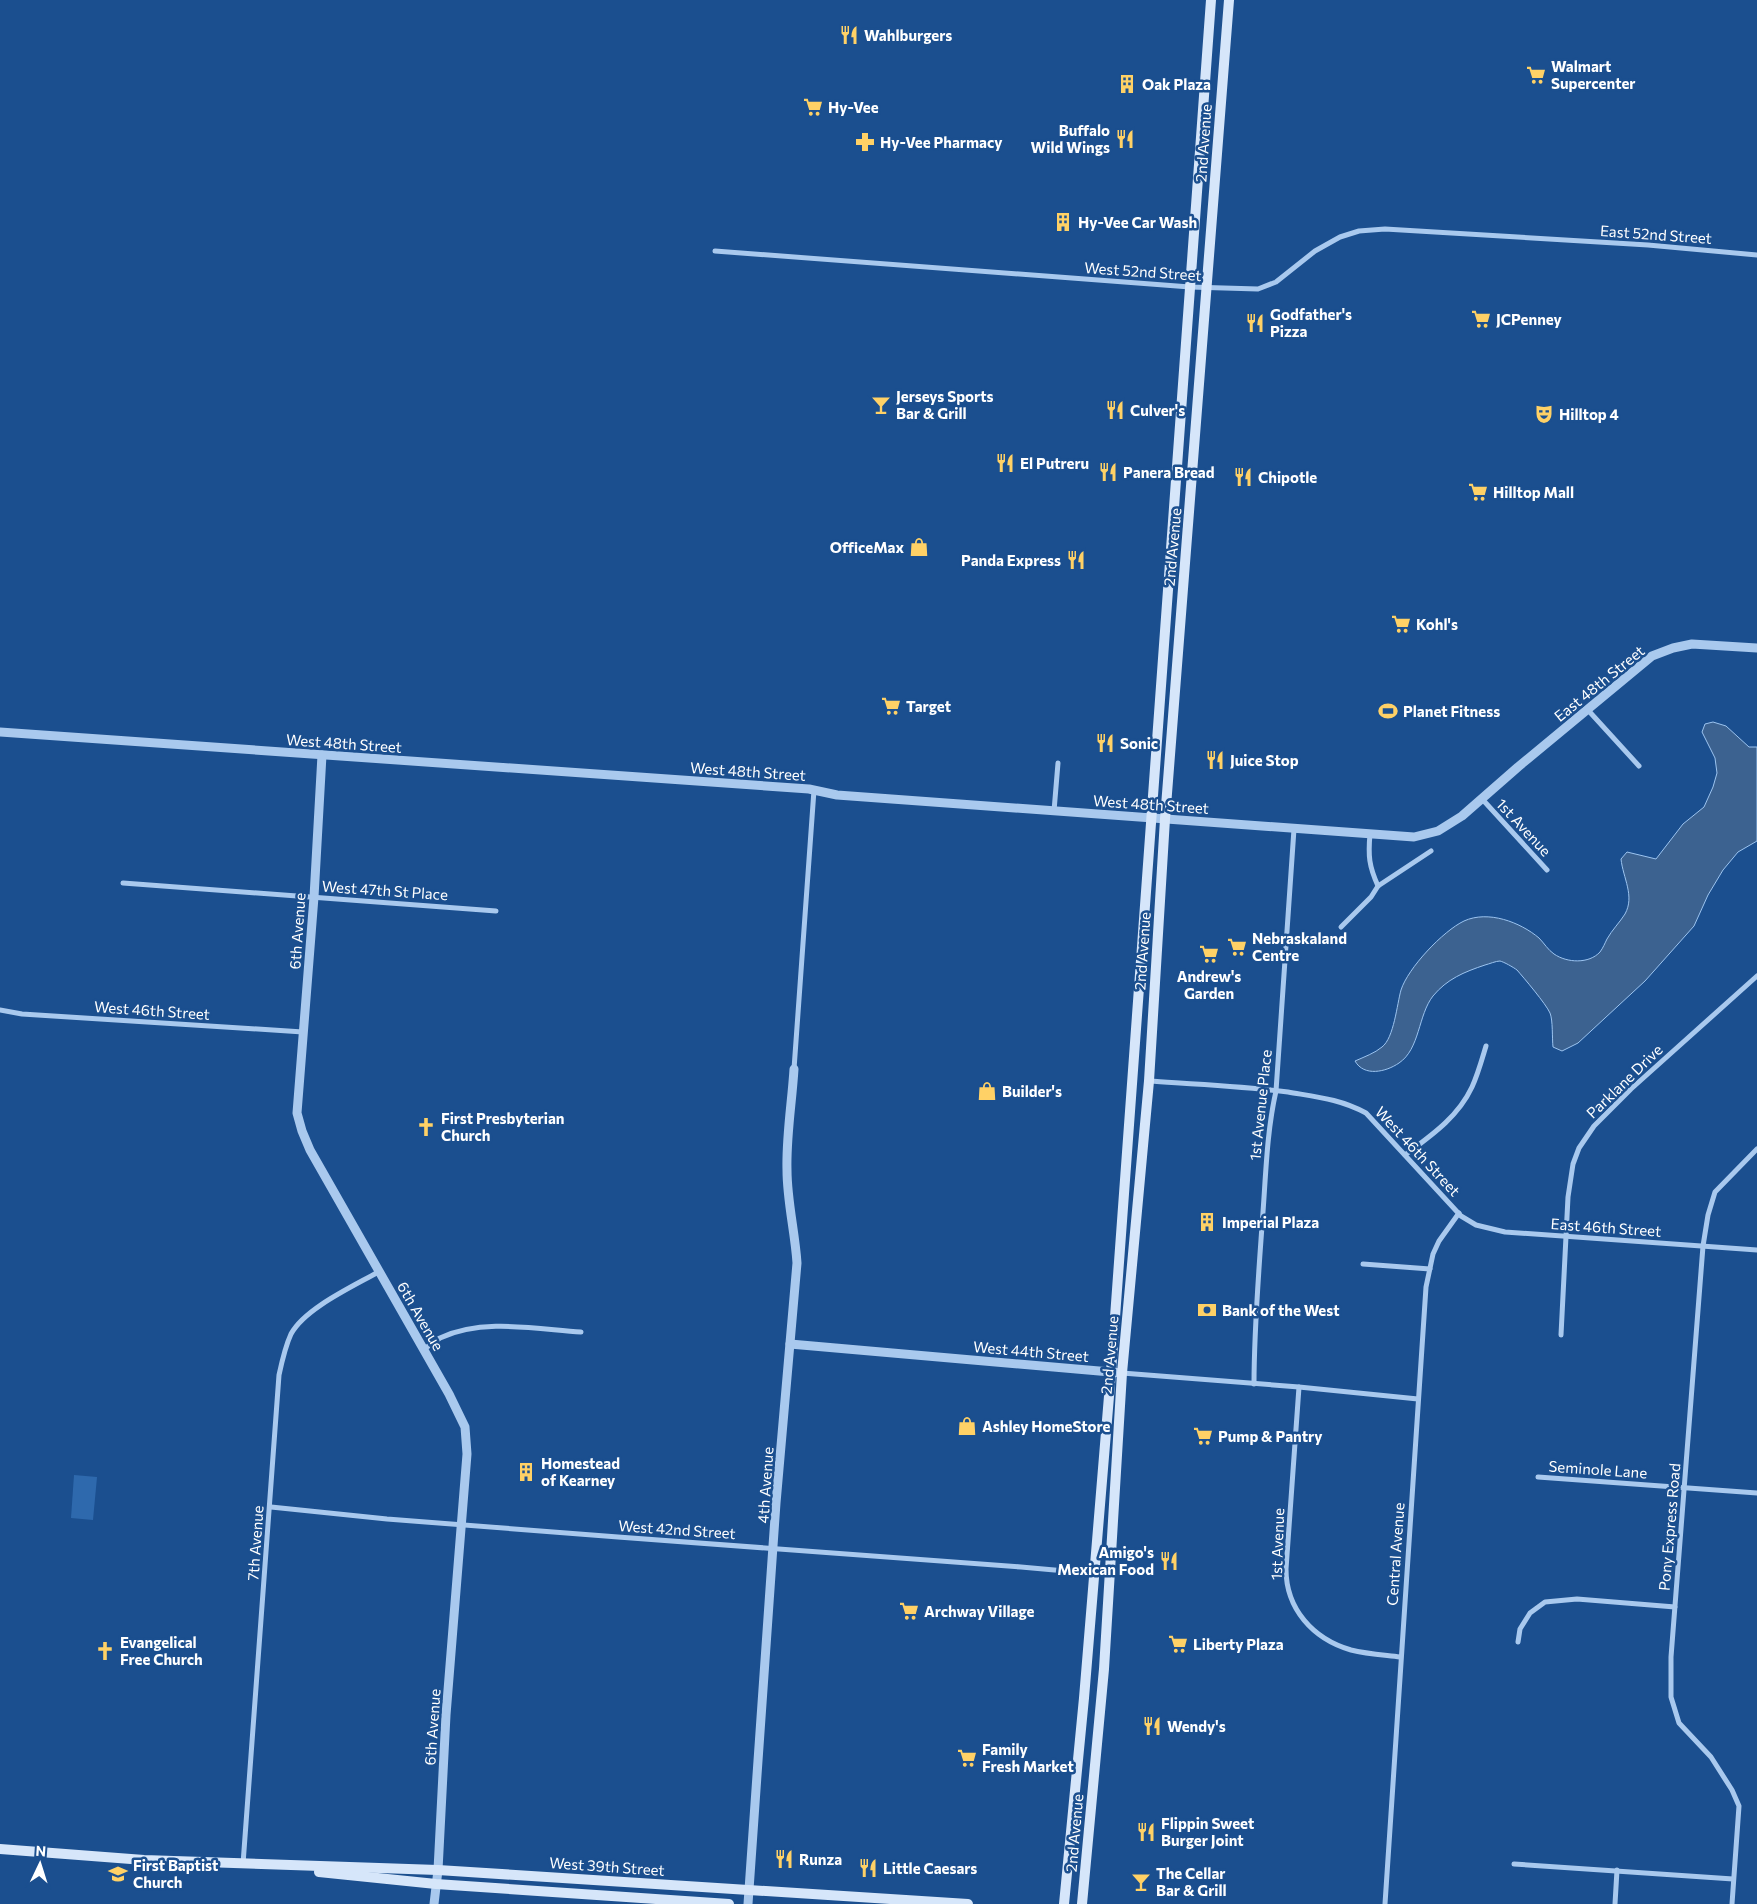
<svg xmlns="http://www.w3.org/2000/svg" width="1757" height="1904" font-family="Commissioner,sans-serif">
  <rect width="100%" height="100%" fill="#1b4f8f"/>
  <polygon fill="#2e69ad" points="74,1475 97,1477 93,1520 71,1518"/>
  <path fill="#3c6290" stroke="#9cc4f0" d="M1713,722l13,4 23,21h8v94l-19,11 -15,18 -15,25 -14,31 -49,55 -67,62 -16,8 -9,-4c-1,-9 0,-27 -3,-34 -4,-9 -26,-35 -33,-43 -4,-3 -13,-8 -17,-9 -4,0 -11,3 -15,4 -21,7 -38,14 -52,31 -15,19 -13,53 -34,67 -13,9 -35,14 -44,-2 9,-4 20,-8 27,-14 12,-9 15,-43 19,-57 7,-22 42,-59 63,-69 24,-11 56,1 75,17 5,5 9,12 15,16 13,9 35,10 46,-2 3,-4 5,-9 7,-13 5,-9 13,-17 18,-25 10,-18 -2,-36 -4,-55l6,-7 29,7 27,-35 21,-17 9,-20 4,-14 -2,-15 -13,-26 3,-8z"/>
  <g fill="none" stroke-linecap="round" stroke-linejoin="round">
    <g stroke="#a9c9ee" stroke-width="5">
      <polyline points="715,251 1190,287 1258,289 1276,282 1315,251 1340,237 1359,231 1385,229 1648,245 1757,255"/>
      <polyline points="1587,709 1639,766"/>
      <polyline points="1483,800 1547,870"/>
      <polyline points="1054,811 1058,763"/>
      <path d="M1370,834c-2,22 -1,32 8,52"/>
      <polyline points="123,883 496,911"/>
      <polyline points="1341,927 1371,897 1378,886 1431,851"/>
      <polyline points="0,1010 22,1014 303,1032"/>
      <polyline points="794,1069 814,790"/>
      <path d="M1149,1081c47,3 93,5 139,11 29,5 52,7 78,21l95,103 15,9 29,7 252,18"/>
      <path d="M1405,1155c27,-20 53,-38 67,-68 6,-13 10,-28 14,-41"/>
      <polyline points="1363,1264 1430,1269"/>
      <polyline points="1561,1335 1568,1197 1573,1164 1579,1148 1594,1126 1631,1089 1757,976"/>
      <path d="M424,1349c5,-3 11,-8 16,-11 43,-20 96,-9 141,-6"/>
      <polyline points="1122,1373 1299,1387 1418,1399"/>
      <path d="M1254,1384c0,-57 5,-115 9,-172 3,-41 4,-81 13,-121l18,-262"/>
      <path d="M1299,1387l-13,182c0,40 27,70 65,81 16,4 33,5 49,7"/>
      <polyline points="1538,1477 1757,1493"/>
      <polyline points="271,1507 387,1519 618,1537 1021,1567 1110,1575"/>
      <polyline points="1518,1642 1520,1629 1530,1613 1545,1602 1577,1599 1675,1607"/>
      <path d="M243,1864l36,-489c3,-14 6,-28 12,-41 14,-26 63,-48 89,-63"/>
      <polyline points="1514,1864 1733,1879"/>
      <polyline points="1385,1904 1426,1287 1433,1254 1439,1241 1459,1213"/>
      <polyline points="1615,1904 1617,1870"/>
      <polyline points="1732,1904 1739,1806 1732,1790 1711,1757 1679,1723 1671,1697 1671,1657 1703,1246 1708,1215 1715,1192 1757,1149"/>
    </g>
    <g stroke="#a9c9ee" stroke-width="9">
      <polyline points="0,732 809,789 837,795 1414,837 1438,831 1462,816 1518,767 1652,656 1673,648 1692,644 1757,648"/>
      <polyline points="322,755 314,897 297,1113 302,1131 310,1150 449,1394 465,1427 467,1454 446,1715 438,1870 434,1904"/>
      <polyline points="790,1344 1122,1373"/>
      <path d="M748,1904l28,-401 21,-240c-2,-31 -10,-62 -10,-93 -1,-33 5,-68 7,-101"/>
    </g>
    <g stroke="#d6e6fa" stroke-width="10">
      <polyline points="0,1849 144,1860 438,1870 968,1904"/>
      <polyline points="319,1872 436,1884 729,1904"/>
      <polyline points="1064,1904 1084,1698 1111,1372 1211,0"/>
      <polyline points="1082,1904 1104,1669 1122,1373 1149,1081 1165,819 1229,0"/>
    </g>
  </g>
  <defs>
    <g id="restaurant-bare" transform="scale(1.5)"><path d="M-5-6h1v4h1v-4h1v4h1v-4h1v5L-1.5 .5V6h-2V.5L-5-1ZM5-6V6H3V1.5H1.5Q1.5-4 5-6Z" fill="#ffd166" stroke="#1b4f8f" stroke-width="2.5" paint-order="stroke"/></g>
    <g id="supermarket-bare" transform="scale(1.5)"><path d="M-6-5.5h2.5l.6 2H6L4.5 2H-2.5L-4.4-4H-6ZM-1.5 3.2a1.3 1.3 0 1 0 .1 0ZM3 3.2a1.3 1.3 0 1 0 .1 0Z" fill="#ffd166" stroke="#1b4f8f" stroke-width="2.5" paint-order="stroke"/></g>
    <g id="building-bare" transform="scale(1.5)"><path d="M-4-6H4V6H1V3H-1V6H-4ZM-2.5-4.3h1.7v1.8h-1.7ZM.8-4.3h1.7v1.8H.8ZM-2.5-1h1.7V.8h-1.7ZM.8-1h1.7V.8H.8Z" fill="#ffd166" stroke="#1b4f8f" stroke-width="2.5" paint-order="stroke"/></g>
    <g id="pharmacy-bare" transform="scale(1.5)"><path d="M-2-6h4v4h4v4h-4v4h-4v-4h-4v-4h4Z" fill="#ffd166" stroke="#1b4f8f" stroke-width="2.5" paint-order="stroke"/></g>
    <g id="bar-bare" transform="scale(1.5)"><path d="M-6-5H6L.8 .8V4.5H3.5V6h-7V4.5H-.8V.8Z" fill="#ffd166" stroke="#1b4f8f" stroke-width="2.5" paint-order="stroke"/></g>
    <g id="theatre-bare" transform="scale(1.5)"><path d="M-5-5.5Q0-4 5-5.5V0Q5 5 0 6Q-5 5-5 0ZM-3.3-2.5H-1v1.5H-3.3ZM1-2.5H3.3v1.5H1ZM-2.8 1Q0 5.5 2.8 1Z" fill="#ffd166" stroke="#1b4f8f" stroke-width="2.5" paint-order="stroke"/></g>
    <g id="shop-bare" transform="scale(1.5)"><path d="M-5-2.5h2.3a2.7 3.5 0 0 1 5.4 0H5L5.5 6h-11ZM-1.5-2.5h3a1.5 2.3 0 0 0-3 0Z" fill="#ffd166" stroke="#1b4f8f" stroke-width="2.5" paint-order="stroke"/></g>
    <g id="stadium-bare" transform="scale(1.5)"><path d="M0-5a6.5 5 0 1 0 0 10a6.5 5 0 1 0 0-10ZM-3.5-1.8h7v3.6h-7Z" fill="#ffd166" stroke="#1b4f8f" stroke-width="2.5" paint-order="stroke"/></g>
    <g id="church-bare" transform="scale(1.5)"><path d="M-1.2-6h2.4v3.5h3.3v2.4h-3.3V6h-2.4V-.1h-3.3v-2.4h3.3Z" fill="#ffd166" stroke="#1b4f8f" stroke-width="2.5" paint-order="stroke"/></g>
    <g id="bank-bare" transform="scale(1.5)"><path d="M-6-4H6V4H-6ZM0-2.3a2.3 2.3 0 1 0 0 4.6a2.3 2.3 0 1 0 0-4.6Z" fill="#ffd166" stroke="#1b4f8f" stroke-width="2.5" paint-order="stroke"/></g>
    <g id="school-bare" transform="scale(1.5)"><path d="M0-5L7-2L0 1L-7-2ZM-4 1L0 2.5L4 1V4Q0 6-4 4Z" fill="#ffd166" stroke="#1b4f8f" stroke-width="2.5" paint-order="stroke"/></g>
  </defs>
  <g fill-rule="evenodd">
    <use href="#restaurant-bare" x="849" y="35"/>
    <use href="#supermarket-bare" x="1536" y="75"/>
    <use href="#building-bare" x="1127" y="84"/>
    <use href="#supermarket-bare" x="813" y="107"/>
    <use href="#restaurant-bare" x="1125" y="139"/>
    <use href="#pharmacy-bare" x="865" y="142"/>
    <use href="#building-bare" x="1063" y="222"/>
    <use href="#supermarket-bare" x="1481" y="319"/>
    <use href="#restaurant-bare" x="1255" y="323"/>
    <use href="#bar-bare" x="881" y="405"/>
    <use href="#restaurant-bare" x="1115" y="410"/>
    <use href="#theatre-bare" x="1544" y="414"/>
    <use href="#restaurant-bare" x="1005" y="463"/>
    <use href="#restaurant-bare" x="1108" y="472"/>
    <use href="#restaurant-bare" x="1243" y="477"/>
    <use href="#supermarket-bare" x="1478" y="492"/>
    <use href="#shop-bare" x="919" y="547"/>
    <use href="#restaurant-bare" x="1076" y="560"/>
    <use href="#supermarket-bare" x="1401" y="624"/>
    <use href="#supermarket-bare" x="891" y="706"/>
    <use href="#stadium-bare" x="1388" y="711"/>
    <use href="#restaurant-bare" x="1105" y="743"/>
    <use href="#restaurant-bare" x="1215" y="760"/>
    <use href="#supermarket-bare" x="1237" y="947"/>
    <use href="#supermarket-bare" x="1209" y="954"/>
    <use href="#shop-bare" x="987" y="1091"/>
    <use href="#church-bare" x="426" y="1127"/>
    <use href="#building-bare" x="1207" y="1222"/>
    <use href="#bank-bare" x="1207" y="1310"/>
    <use href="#shop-bare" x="967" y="1426"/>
    <use href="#supermarket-bare" x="1203" y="1436"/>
    <use href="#building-bare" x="526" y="1472"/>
    <use href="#restaurant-bare" x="1169" y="1561"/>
    <use href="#supermarket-bare" x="909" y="1611"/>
    <use href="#supermarket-bare" x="1178" y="1644"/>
    <use href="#church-bare" x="105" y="1651"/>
    <use href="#restaurant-bare" x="1152" y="1726"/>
    <use href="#supermarket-bare" x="967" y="1758"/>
    <use href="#restaurant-bare" x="1146" y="1832"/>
    <use href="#restaurant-bare" x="784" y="1859"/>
    <use href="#restaurant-bare" x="868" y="1868"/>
    <use href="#school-bare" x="118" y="1874"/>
    <use href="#bar-bare" x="1141" y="1882"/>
  </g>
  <g text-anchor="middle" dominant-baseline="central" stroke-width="5" stroke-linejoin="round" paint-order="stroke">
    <g font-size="15" font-weight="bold" fill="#fff" stroke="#1b4f8f" text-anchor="start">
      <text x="864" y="35">Wahlburgers</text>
      <text x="1551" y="66">Walmart<tspan x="1551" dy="17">Supercenter</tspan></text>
      <text x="1142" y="84">Oak Plaza</text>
      <text x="828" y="107">Hy-Vee</text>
      <text x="1110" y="130" text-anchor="end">Buffalo<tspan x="1110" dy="17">Wild Wings</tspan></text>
      <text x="880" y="142">Hy-Vee Pharmacy</text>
      <text x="1078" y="222">Hy-Vee Car Wash</text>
      <text x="1270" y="314">Godfather's<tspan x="1270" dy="17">Pizza</tspan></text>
      <text x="1496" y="319">JCPenney</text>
      <text x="896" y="396">Jerseys Sports<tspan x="896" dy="17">Bar &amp; Grill</tspan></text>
      <text x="1130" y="410">Culver's</text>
      <text x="1559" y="414">Hilltop 4</text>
      <text x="1020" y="463">El Putreru</text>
      <text x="1123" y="472">Panera Bread</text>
      <text x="1258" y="477">Chipotle</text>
      <text x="1493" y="492">Hilltop Mall</text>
      <text x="904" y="547" text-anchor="end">OfficeMax</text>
      <text x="1061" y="560" text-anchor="end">Panda Express</text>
      <text x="1416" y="624">Kohl's</text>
      <text x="906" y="706">Target</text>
      <text x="1403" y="711">Planet Fitness</text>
      <text x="1120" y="743">Sonic</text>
      <text x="1230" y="760">Juice Stop</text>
      <text x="1252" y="938">Nebraskaland<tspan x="1252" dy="17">Centre</tspan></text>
      <text x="1209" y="976" text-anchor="middle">Andrew's<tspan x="1209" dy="17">Garden</tspan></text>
      <text x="1002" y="1091">Builder's</text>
      <text x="441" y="1118">First Presbyterian<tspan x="441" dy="17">Church</tspan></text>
      <text x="1222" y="1222">Imperial Plaza</text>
      <text x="1222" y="1310">Bank of the West</text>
      <text x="982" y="1426">Ashley HomeStore</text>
      <text x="1218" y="1436">Pump &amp; Pantry</text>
      <text x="541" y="1463">Homestead<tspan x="541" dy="17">of Kearney</tspan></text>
      <text x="1154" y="1552" text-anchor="end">Amigo's<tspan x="1154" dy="17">Mexican Food</tspan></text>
      <text x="924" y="1611">Archway Village</text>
      <text x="120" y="1642">Evangelical<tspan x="120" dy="17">Free Church</tspan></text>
      <text x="1193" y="1644">Liberty Plaza</text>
      <text x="1167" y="1726">Wendy's</text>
      <text x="982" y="1749">Family<tspan x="982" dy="17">Fresh Market</tspan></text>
      <text x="1161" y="1823">Flippin Sweet<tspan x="1161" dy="17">Burger Joint</tspan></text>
      <text x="799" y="1859">Runza</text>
      <text x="133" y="1865">First Baptist<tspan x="133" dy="17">Church</tspan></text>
      <text x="883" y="1868">Little Caesars</text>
      <text x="1156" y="1873">The Cellar<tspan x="1156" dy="17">Bar &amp; Grill</tspan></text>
    </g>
    <g font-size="15" fill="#fff" stroke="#1b4f8f">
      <text transform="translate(1203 143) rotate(-86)">2nd Avenue</text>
      <text transform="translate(1656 234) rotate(4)">East 52nd Street</text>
      <text transform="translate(1143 271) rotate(4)">West 52nd Street</text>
      <text transform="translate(1172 547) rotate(-85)">2nd Avenue</text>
      <text transform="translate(1599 683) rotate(-39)">East 48th Street</text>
      <text transform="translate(344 743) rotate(4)">West 48th Street</text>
      <text transform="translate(748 771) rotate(4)">West 48th Street</text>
      <text transform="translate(1151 804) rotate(4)">West 48th Street</text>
      <text transform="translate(1524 827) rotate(47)">1st Avenue</text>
      <text transform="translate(385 890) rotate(4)">West 47th St Place</text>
      <text transform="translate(297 931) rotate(-86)">6th Avenue</text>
      <text transform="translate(1142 951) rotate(-86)">2nd Avenue</text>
      <text transform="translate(152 1010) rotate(4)">West 46th Street</text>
      <text transform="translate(1624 1081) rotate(-44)">Parklane Drive</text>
      <text transform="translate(1260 1105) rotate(-84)">1st Avenue Place</text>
      <text transform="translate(1418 1151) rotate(47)">West 46th Street</text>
      <text transform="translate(1606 1227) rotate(4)">East 46th Street</text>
      <text transform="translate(421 1316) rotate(60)">6th Avenue</text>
      <text transform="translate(1031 1351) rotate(5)">West 44th Street</text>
      <text transform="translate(1109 1355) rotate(-85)">2nd Avenue</text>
      <text transform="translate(1598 1469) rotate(4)">Seminole Lane</text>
      <text transform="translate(765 1485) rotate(-86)">4th Avenue</text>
      <text transform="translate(1669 1527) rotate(-85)">Pony Express Road</text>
      <text transform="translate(677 1529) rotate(4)">West 42nd Street</text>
      <text transform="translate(255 1543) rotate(-86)">7th Avenue</text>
      <text transform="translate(1277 1544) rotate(-88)">1st Avenue</text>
      <text transform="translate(1395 1554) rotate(-86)">Central Avenue</text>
      <text transform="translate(432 1727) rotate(-86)">6th Avenue</text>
      <text transform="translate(1074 1833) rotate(-85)">2nd Avenue</text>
      <text transform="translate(607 1866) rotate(4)">West 39th Street</text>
    </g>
  </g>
  <g transform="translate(40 1864) rotate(4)" stroke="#1b4f8f" stroke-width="4" paint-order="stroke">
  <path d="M0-4L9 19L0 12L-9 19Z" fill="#ffffff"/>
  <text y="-8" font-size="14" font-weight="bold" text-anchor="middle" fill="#ffffff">N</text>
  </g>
</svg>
